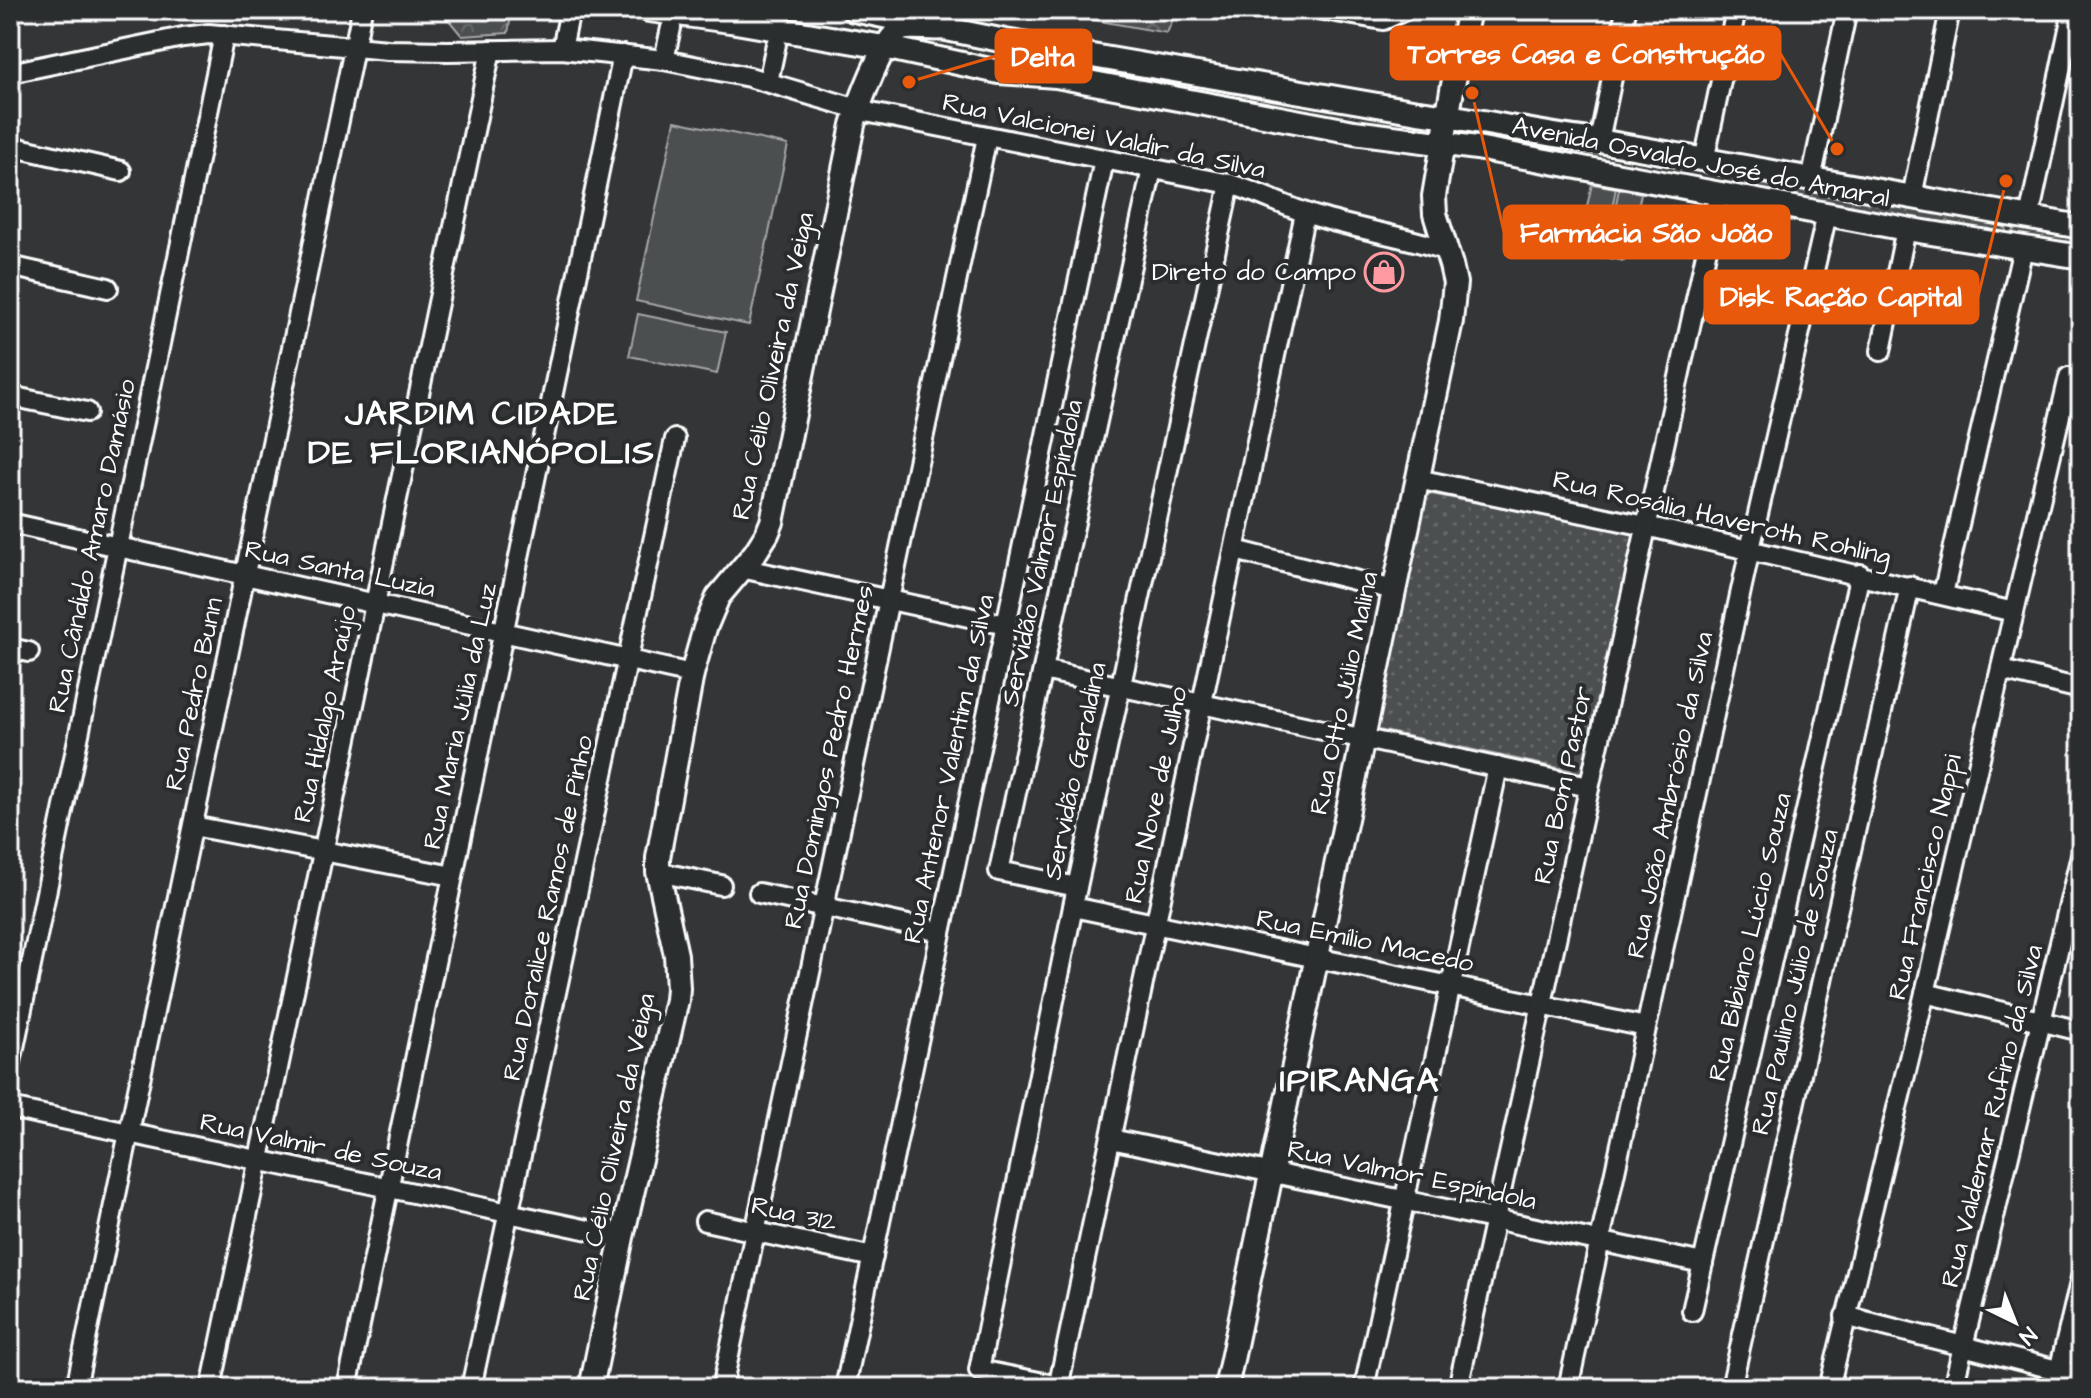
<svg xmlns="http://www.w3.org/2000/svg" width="2091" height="1398" font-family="'Architects Daughter',sans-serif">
  <defs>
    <pattern id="grass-dots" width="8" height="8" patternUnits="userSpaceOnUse" patternTransform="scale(2)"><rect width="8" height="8" fill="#4c4f50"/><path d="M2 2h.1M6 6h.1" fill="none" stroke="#67696a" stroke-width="1.8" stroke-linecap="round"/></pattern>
    <pattern id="forest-crowns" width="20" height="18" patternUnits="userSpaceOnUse" patternTransform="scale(2)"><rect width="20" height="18" fill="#4c4f50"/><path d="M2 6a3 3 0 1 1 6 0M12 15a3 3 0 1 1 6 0" fill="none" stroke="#67696a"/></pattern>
    <pattern id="water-ripples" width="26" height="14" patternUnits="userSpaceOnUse" patternTransform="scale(2)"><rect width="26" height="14" fill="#737576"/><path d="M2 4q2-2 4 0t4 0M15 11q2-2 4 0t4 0" fill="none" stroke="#606061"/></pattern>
  </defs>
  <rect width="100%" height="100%" fill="#333536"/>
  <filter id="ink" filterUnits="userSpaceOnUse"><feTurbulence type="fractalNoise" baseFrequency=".0125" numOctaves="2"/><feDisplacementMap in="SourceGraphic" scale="16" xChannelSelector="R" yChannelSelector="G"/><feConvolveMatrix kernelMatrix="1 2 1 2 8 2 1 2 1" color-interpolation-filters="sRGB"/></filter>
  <g filter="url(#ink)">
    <g fill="url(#grass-dots)" stroke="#a6a7a8" stroke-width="2">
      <polygon points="1748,182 1790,189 1836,190 2008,221 2005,235 1748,191 1745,187"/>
      <polygon points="2015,221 2081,232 2081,249 2012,238"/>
      <polygon points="1426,493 1635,533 1583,773 1374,729"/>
    </g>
    <g fill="url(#forest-crowns)" stroke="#a6a7a8" stroke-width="2">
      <polygon points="447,10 512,10 508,33 462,36 448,19"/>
      <polygon points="1037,10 1177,10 1167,33"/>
    </g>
    <g fill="#4c4f50" stroke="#a6a7a8" stroke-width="2">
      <polygon points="675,121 788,145 749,325 636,301"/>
      <polygon points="1592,184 1616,188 1606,238 1581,233"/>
      <polygon points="1619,189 1641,193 1631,243 1609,239"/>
      <polygon points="638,314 726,332 717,374 629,356"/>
    </g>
    <polygon fill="url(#water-ripples)" stroke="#abacad" stroke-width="2" points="1603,246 1626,251 1624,261 1600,256"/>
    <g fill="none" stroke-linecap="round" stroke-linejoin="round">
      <g stroke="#fff" stroke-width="24">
        <g id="minor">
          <polyline points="1324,10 1383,20 1405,10"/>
          <polyline points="562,49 570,10"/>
          <polyline points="664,60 671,28"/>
          <path d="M10,73l173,-36 26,-3 179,16 60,1 114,-2 102,11 85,17 122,36 359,71c30,9 58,24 88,33 42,13 86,19 127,33"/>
          <polyline points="768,82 776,44"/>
          <polyline points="1599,141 1626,10"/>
          <polyline points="10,146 121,171"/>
          <polyline points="1704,161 1736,10"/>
          <polyline points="1811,180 1847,10"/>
          <polyline points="1912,197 1950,10"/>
          <polyline points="2029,218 2073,10"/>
          <polyline points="10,266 108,288"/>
          <polyline points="1881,351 1906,229"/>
          <polyline points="10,396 87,412"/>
          <polyline points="1417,479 1646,526 2014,612"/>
          <polyline points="10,523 692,674"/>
          <polyline points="1235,550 1394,590"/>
          <polyline points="741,568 1006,625"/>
          <polyline points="1943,594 2023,248"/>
          <polyline points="10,648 29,652"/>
          <polyline points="1043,670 1589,787"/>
          <polyline points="2001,670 2081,689"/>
          <polyline points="193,826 453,876"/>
          <polyline points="658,872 721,885"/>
          <polyline points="1077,887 999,871 1152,169"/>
          <polyline points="759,893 941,932"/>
          <polyline points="1073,907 1646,1027"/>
          <polyline points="1925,993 2081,1031"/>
          <polyline points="10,1067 224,35"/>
          <polyline points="10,1108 622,1237"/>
          <polyline points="1111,1139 1703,1263"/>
          <polyline points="705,1221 873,1257"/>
          <polyline points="1692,1311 1860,574"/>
          <polyline points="1845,1316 2081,1376"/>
          <polyline points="76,1388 362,10"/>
          <polyline points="211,1388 491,50"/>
          <polyline points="347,1388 623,55"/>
          <polyline points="471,1388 675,439"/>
          <polyline points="722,1388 987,137"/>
          <polyline points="845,1388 1104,160"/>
          <polyline points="1058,1388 1305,213"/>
          <polyline points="1069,1388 979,1370 1077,887 1230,184"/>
          <polyline points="1364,1388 1498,767"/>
          <polyline points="1458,1388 1719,194"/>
          <polyline points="1568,1388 1750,549 1827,214"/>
          <polyline points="1731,1388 1910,586"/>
          <polyline points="1829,1388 1925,993 2069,377"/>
          <polyline points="1953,1388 2081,855"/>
          <polyline points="2055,1388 2081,1278"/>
        </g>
      </g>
      <g stroke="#fff" stroke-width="28">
        <g id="major">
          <polyline points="649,10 730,21 884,47 999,72 1056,76 1354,132 1477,148 1906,229 2081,257"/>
          <path d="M854,10l151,31 413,71c61,7 120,23 181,29l482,86"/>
          <path d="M591,1388l31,-151 55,-237 1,-12 -2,-33 -18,-83v-14l34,-184 13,-46 13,-31 37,-44 12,-19 5,-12 81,-397c6,-21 29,-85 47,-95 8,-5 32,0 44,-2"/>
          <polyline points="1226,1388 1451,321 1455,283 1451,265 1435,214 1434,196 1452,90 1469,10"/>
        </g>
      </g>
      <use href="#minor" stroke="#2a2d2e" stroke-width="18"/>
      <use href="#major" stroke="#2a2d2e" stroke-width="22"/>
    </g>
  </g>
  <defs>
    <g id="shop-ring" transform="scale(2)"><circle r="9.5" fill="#2a2d2e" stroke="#ff9aa2" stroke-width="1.5"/><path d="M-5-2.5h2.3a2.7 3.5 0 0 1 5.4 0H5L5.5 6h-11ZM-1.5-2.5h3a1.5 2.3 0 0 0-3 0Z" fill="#ff9aa2"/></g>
  </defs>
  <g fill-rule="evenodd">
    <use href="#shop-ring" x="1384" y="272"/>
  </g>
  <g text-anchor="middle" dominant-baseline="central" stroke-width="8" stroke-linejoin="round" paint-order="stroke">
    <g font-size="26" fill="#fff" stroke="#2a2d2e">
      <text transform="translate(1104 136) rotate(12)">Rua Valcionei Valdir da Silva</text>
      <text transform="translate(1701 162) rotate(11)">Avenida Osvaldo José do Amaral</text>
      <text transform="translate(773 366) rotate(-78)">Rua Célio Oliveira da Veiga</text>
      <text transform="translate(1722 518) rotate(13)">Rua Rosália Haveroth Rohling</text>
      <text transform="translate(92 546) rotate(-78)">Rua Cândido Amaro Damásio</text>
      <text transform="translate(1042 553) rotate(-78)">Servidão Valmor Espíndola</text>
      <text transform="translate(340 569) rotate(12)">Rua Santa Luzia</text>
      <text transform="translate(1344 693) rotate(-78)">Rua Otto Júlio Malina</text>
      <text transform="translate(194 694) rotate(-78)">Rua Pedro Bunn</text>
      <text transform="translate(325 714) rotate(-78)">Rua Hidalgo Araújo</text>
      <text transform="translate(460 716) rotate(-78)">Rua Maria Júlia da Luz</text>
      <text transform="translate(829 757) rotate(-78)">Rua Domingos Pedro Hermes</text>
      <text transform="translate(949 769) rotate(-78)">Rua Antenor Valentim da Silva</text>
      <text transform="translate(1075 771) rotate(-78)">Servidão Geraldina</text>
      <text transform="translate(1563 785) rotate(-78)">Rua Bom Pastor</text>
      <text transform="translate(1156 795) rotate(-78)">Rua Nove de Julho</text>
      <text transform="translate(1670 795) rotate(-78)">Rua João Ambrósio da Silva</text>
      <text transform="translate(1925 877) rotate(-77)">Rua Francisco Nappi</text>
      <text transform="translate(548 908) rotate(-78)">Rua Doralice Ramos de Pinho</text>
      <text transform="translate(1750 937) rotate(-77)">Rua Bibiano Lúcio Souza</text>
      <text transform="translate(1365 941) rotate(12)">Rua Emílio Macedo</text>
      <text transform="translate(1795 982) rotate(-77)">Rua Paulino Júlio de Souza</text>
      <text transform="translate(1992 1116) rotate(-76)">Rua Valdemar Rufino da Silva</text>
      <text transform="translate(321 1147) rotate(12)">Rua Valmir de Souza</text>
      <text transform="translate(614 1147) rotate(-78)">Rua Célio Oliveira da Veiga</text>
      <text transform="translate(1412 1175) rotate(12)">Rua Valmor Espíndola</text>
      <text transform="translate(794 1214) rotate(12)">Rua 312</text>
    </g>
    <g font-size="26" fill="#fff" stroke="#2a2d2e" text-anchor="end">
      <text x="1356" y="272">Direto do Campo</text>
    </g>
    <g font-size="34" font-weight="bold" letter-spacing="2" fill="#fff" stroke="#2a2d2e">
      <text x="482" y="414">JARDIM CIDADE<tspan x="482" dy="39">DE FLORIANÓPOLIS</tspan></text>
      <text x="1360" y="1081">IPIRANGA</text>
    </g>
  </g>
  <path fill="none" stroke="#e8590c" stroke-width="3" d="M1837 149L1780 53M909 82L996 56M1472 93L1504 232M2006 181L1978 297"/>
  <g fill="#e8590c" stroke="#2a2d2e" stroke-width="3">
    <circle cx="1837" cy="149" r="8"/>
    <circle cx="909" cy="82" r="8"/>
    <circle cx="1472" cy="93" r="8"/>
    <circle cx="2006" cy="181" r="8"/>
  </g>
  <g fill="#e8590c" stroke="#e8590c" stroke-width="3">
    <rect x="1391" y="27" width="389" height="52" rx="8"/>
    <rect x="996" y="30" width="95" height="52" rx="8"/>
    <rect x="1504" y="206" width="285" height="52" rx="8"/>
    <rect x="1705" y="271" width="273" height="52" rx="8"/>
  </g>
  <g font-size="28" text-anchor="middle" font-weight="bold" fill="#fff">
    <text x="1586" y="63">Torres Casa e Construção</text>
    <text x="1043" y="66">Delta</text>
    <text x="1646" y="242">Farmácia São João</text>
    <text x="1841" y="306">Disk Ração Capital</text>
  </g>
  <rect width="2091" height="1398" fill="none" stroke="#2a2d2e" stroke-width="40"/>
  <rect x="20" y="20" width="2051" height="1358" fill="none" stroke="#fff" stroke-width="3" filter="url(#ink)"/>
  <g transform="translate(2015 1322) rotate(137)" stroke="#2a2d2e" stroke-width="6" paint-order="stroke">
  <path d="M0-6L14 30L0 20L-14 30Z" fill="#ffffff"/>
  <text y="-12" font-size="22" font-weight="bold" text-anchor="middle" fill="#ffffff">N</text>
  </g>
</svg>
